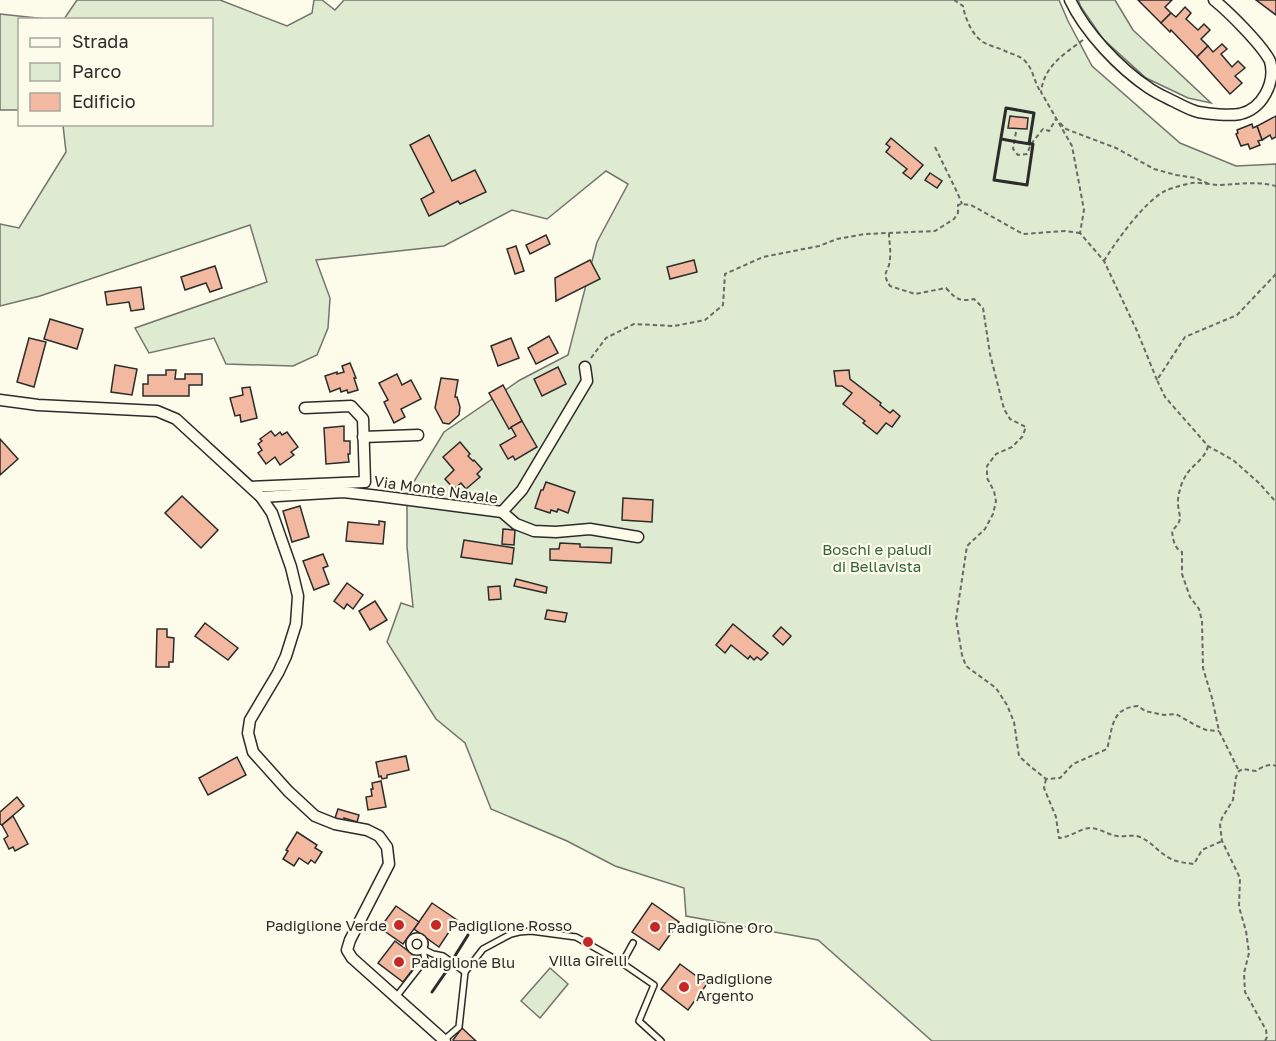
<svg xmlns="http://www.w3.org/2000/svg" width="1276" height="1041" font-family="'Golos Text',sans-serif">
  <rect width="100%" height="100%" fill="#fdfbea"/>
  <g fill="#deebd1" stroke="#74746e" stroke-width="1.5">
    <polygon points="77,0 220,0 287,26 312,13 314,0 322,0 335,10 344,0 1059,0 1068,21 1092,66 1180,143 1236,166 1276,164 1276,1041 932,1041 818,940 686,916 684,888 615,866 567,841 491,809 465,743 436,719 387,642 401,603 413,607 407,547 407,493 444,432 520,380 568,355 597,242 628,184 606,171 547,219 512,210 444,246 316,260 330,298 328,328 317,355 293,366 226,364 214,338 149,353 135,328 267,282 250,225 40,296 0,306 0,224 19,228 66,152 63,125 212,124 212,20 64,19"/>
    <polygon points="1078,0 1115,0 1133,30 1211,103 1188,98 1146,78 1103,39 1081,7"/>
    <polygon points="0,14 46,19 20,20 19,110 0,110"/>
    <polygon points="550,968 568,984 540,1018 521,1001"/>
  </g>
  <g fill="#f2b8a0" stroke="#2b2b2b" stroke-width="1.5">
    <polygon points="1138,0 1172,0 1165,7 1171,13 1161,23"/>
    <polygon points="1256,0 1276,0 1276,15"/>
    <polygon points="1185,7 1191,13 1186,19 1198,30 1204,24 1210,30 1201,39 1208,46 1197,57 1171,30 1170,32 1161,23 1171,13 1176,17"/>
    <polygon points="1222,44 1227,49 1221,54 1232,67 1238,61 1245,68 1235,76 1242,83 1230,94 1197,57 1208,46 1213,52"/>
    <polygon points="1010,116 1028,118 1027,129 1008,128"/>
    <polygon points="1276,116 1276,137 1272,139 1270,135 1262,140 1257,126"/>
    <polygon points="1252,124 1253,128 1257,126 1262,140 1258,141 1260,145 1250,149 1248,144 1241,146 1236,134 1238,133 1237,130"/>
    <polygon points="429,135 452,181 475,170 486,192 460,204 458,201 429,216 421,199 434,192 410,145"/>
    <polygon points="891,138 923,165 911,179 903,173 907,169 886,152 890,147 886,144"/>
    <polygon points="930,173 942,181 937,188 925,180"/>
    <polygon points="546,235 550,244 530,254 526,245"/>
    <polygon points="516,246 524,271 515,274 507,249"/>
    <polygon points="590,260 600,279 556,301 555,278"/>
    <polygon points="694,260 697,272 670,279 667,267"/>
    <polygon points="215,266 222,288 210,292 206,283 185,290 181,277"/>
    <polygon points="141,287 144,309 131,311 129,302 107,305 105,292"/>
    <polygon points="50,319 83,329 77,349 44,339"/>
    <polygon points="549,336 558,353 536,364 528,348"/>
    <polygon points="29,338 46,342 34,387 17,382"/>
    <polygon points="511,338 519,358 498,366 491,346"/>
    <polygon points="350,363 356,378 354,378 358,390 348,393 347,390 341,392 340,388 330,392 325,376 337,372 337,374 344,372 342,366"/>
    <polygon points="115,365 137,369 132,395 111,392"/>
    <polygon points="558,367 566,384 542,396 534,379"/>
    <polygon points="166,370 176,370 175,379 185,379 185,374 202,374 202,385 189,385 189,396 143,396 143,384 148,384 148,375 166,375"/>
    <polygon points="849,370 850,379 881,403 880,405 890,413 893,410 900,416 892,427 886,423 877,434 863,423 865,421 843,404 852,393 842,386 836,386 834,371"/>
    <polygon points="397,374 402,385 411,380 421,399 401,409 405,417 394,423 384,402 388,400 379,383"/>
    <polygon points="441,378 458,380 455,397 457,397 460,407 459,415 449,424 443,423 435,408"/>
    <polygon points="503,385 522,421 509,429 489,393"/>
    <polygon points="250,387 257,418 241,422 240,415 235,416 230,398 243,395 242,388"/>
    <polygon points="522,421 537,447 515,460 513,456 508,459 500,445 516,436 511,427"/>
    <polygon points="344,426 344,441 350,441 350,454 348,454 349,462 326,464 324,428"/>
    <polygon points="271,431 275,436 280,432 282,435 287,432 298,447 291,452 294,455 280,465 275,457 266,464 258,453 262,450 258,444 262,441 260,439"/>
    <polygon points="0,439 18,459 0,475"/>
    <polygon points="460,442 470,454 468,456 473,461 474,460 482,469 477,474 480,477 466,489 461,483 454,489 445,479 454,470 443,457"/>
    <polygon points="546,482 575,492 568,513 558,509 557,512 551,510 550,513 535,508 541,490 543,490"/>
    <polygon points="182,496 218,530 201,548 165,513"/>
    <polygon points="623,498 653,500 652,522 622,520"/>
    <polygon points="300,506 309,537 292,542 283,511"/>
    <polygon points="379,521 385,522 383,544 346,541 348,522 379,525"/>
    <polygon points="503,529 515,530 514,545 502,544"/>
    <polygon points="464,540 514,548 512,564 461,557"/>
    <polygon points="560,543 580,544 580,547 612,548 611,563 550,560 550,549 559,549"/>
    <polygon points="323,554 328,566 323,568 329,584 314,590 303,561"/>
    <polygon points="516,579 547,587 546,593 514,586"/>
    <polygon points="347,583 363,595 353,609 347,604 344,609 334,601"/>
    <polygon points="500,586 501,599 489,600 488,587"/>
    <polygon points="375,601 387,620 370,630 359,611"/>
    <polygon points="547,610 567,613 565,622 545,619"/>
    <polygon points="205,623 238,648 228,660 195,636"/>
    <polygon points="733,624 768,653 761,660 757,657 754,660 750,656 748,659 731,645 725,653 716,645"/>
    <polygon points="781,627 791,636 783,645 773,636"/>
    <polygon points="157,629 167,629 167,637 174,638 173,662 169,662 169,667 156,667"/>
    <polygon points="406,756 409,770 387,775 387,778 382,779 381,776 379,777 376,762"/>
    <polygon points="237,757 246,775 208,795 199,778"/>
    <polygon points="381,781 386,807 368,810 366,797 372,796 371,789 373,789 372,783"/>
    <polygon points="17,797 24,806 2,825 0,824 0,812"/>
    <polygon points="338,809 359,815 357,822 344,818 344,821 335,818"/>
    <polygon points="13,816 28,844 15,851 13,847 9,849 4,839 8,836 2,825"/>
    <polygon points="297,832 317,845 315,848 322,852 315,863 311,860 308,864 299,858 294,866 283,859 288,851 286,850"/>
    <polygon points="432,903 457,920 439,947 414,929"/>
    <polygon points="652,903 679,922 659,950 632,932"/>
    <polygon points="396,906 419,922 403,944 380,928"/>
    <polygon points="395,941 420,960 403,982 378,963"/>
    <polygon points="680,964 707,984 688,1010 661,989"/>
    <polygon points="462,1028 476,1041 454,1041 453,1040"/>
  </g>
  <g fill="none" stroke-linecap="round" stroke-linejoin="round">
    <g stroke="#2b2b2b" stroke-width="8">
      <g id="lane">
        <circle cx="417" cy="944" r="8"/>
        <polyline points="622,963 633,943"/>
        <polyline points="396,997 425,960 423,949 433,954 443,956 465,972 483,949 511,934 519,932 531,931 576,937 622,963 654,985 639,1021 661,1041"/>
        <polyline points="444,1040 459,1027 465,972"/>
      </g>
    </g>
    <g stroke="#2b2b2b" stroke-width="13">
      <g id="street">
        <path d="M1070,0c15,32 49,68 79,88 7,5 16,9 24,13 8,4 17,9 25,11 11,2 31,4 42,2 22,-5 36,-31 30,-53 -8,-16 -41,-49 -56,-61"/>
        <polyline points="0,400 38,405 157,411 176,419 261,497 272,513 291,567 298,596 296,624 286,656 278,673 250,720 248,733 253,752 288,791 315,816 335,824 367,830 379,836 387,847 389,864 350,940 347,950 352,958 445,1041"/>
        <polyline points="363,437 418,435"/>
        <polyline points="251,487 365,482 363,419 351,406 305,408"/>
        <polyline points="261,497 343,492 379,496 502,512 516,524 534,531 556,532 590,529 638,537"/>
        <polyline points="502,512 522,490 587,381 585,367"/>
      </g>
    </g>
    <g stroke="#6a6964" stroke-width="2" stroke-dasharray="4.5 3" stroke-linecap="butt">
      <path d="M954,0l9,6c2,12 9,29 20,36 7,4 16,6 22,9 7,3 16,5 21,11 8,9 8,21 15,30"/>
      <path d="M1083,40c-19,14 -39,26 -42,52l31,54 12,64 -4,23 24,28 33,70 20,49"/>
      <polyline points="1060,123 1066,129 1116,148 1154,169 1176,175 1196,178 1209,184"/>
      <polyline points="1016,132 1013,149 1018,155 1027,154 1031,144 1043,129 1049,131 1056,119"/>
      <polyline points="935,147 957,192 962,204"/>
      <path d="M889,233c0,8 2,17 1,25 0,14 -10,13 0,28l25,8 31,-6c10,11 13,14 28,11l9,9 7,46 14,55 6,10 16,8 -4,10 -10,10 -16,7 -9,12v12l7,13 2,10 -3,13 -8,15 -18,17 -11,73 6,36 4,11 30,22 11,17 7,17 5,34 11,10 16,13 14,-1 13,-14 34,-15c6,-22 4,-41 31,-43l7,5 19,4 12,-1 19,11 11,5 13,1"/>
      <path d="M1104,261c12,-20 41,-60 61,-70 6,-3 21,-7 27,-8 9,-1 19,2 28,2 21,-1 36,-4 56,1"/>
      <polyline points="1276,274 1237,315 1185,337 1157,380 1165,397 1208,446 1233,460 1259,483 1276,502"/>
      <polyline points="591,358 606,338 634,324 674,326 705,320 723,305 725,274 763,257 819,246 837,239 865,234 935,231 954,219 958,213 958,205 962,204 971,205 1023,234 1065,231 1080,233"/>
      <path d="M1208,446c-3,14 -17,19 -23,31 -4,6 -8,21 -7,28 2,15 5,14 -6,26 1,8 2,17 10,21v22l8,23 9,12 3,12 1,47 9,30 7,33 20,40"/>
      <path d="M1046,779l-2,9 12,29 3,21c12,-1 20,-9 31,-10 10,0 18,7 27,8 8,1 16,-2 23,1 12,5 19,16 31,22 7,3 15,4 23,5l8,-14 20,-9"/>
      <path d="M1265,1041l2,-4 -1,-7 -21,-38 -1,-19 5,-20 -3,-22 -7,-24 1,-29 -18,-37 -2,-16 2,-7 11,-18 3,-23 3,-6 4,-2 13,2c6,-4 13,-8 20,-5"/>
    </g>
    <use href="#lane" stroke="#fdfbea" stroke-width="5"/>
    <use href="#street" stroke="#fdfbea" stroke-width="10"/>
    <g stroke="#2b2b2b" stroke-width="3">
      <path d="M1001,139c11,2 21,4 32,5l-6,41 -33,-5 12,-72 28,5 -5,31"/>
      <polyline points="453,959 468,935"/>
      <polyline points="432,992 450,966"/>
    </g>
  </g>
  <g fill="#c62828" stroke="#fdfbea" stroke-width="2">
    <circle cx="399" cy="925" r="6"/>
    <circle cx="436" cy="925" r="6"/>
    <circle cx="655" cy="927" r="6"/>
    <circle cx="588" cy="942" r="6"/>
    <circle cx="399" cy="962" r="6"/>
    <circle cx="684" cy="987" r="6"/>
  </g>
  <g text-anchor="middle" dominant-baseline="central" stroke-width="4.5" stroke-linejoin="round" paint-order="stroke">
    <g font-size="15" fill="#2b2b2b" stroke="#fdfbea">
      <text transform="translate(436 489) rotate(8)">Via Monte Navale</text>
    </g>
    <g font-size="15" fill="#34623c" stroke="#fdfbea">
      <text x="877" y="549">Boschi e paludi<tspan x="877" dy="17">di Bellavista</tspan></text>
    </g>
    <g font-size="15" fill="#2b2b2b" stroke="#fdfbea" text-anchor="start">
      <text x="387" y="925" text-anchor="end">Padiglione Verde</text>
      <text x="448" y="925">Padiglione Rosso</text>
      <text x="667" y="927">Padiglione Oro</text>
      <text x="588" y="960" text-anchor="middle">Villa Girelli</text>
      <text x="411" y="962">Padiglione Blu</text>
      <text x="696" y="978">Padiglione<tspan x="696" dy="17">Argento</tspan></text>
    </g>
  </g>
  <rect x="18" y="18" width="195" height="108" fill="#fdfbea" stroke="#a9a89e" stroke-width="1.5"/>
  <rect x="30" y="38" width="30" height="9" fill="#fdfbea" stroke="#a9a89e" stroke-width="1.5"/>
  <text x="72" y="48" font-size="18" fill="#2b2b2b">Strada</text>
  <rect x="30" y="63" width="30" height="18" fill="#deebd1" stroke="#a9a89e" stroke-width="1.5"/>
  <text x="72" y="78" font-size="18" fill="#2b2b2b">Parco</text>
  <rect x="30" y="93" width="30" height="18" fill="#f2b8a0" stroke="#a9a89e" stroke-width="1.5"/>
  <text x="72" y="108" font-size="18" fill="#2b2b2b">Edificio</text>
</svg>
